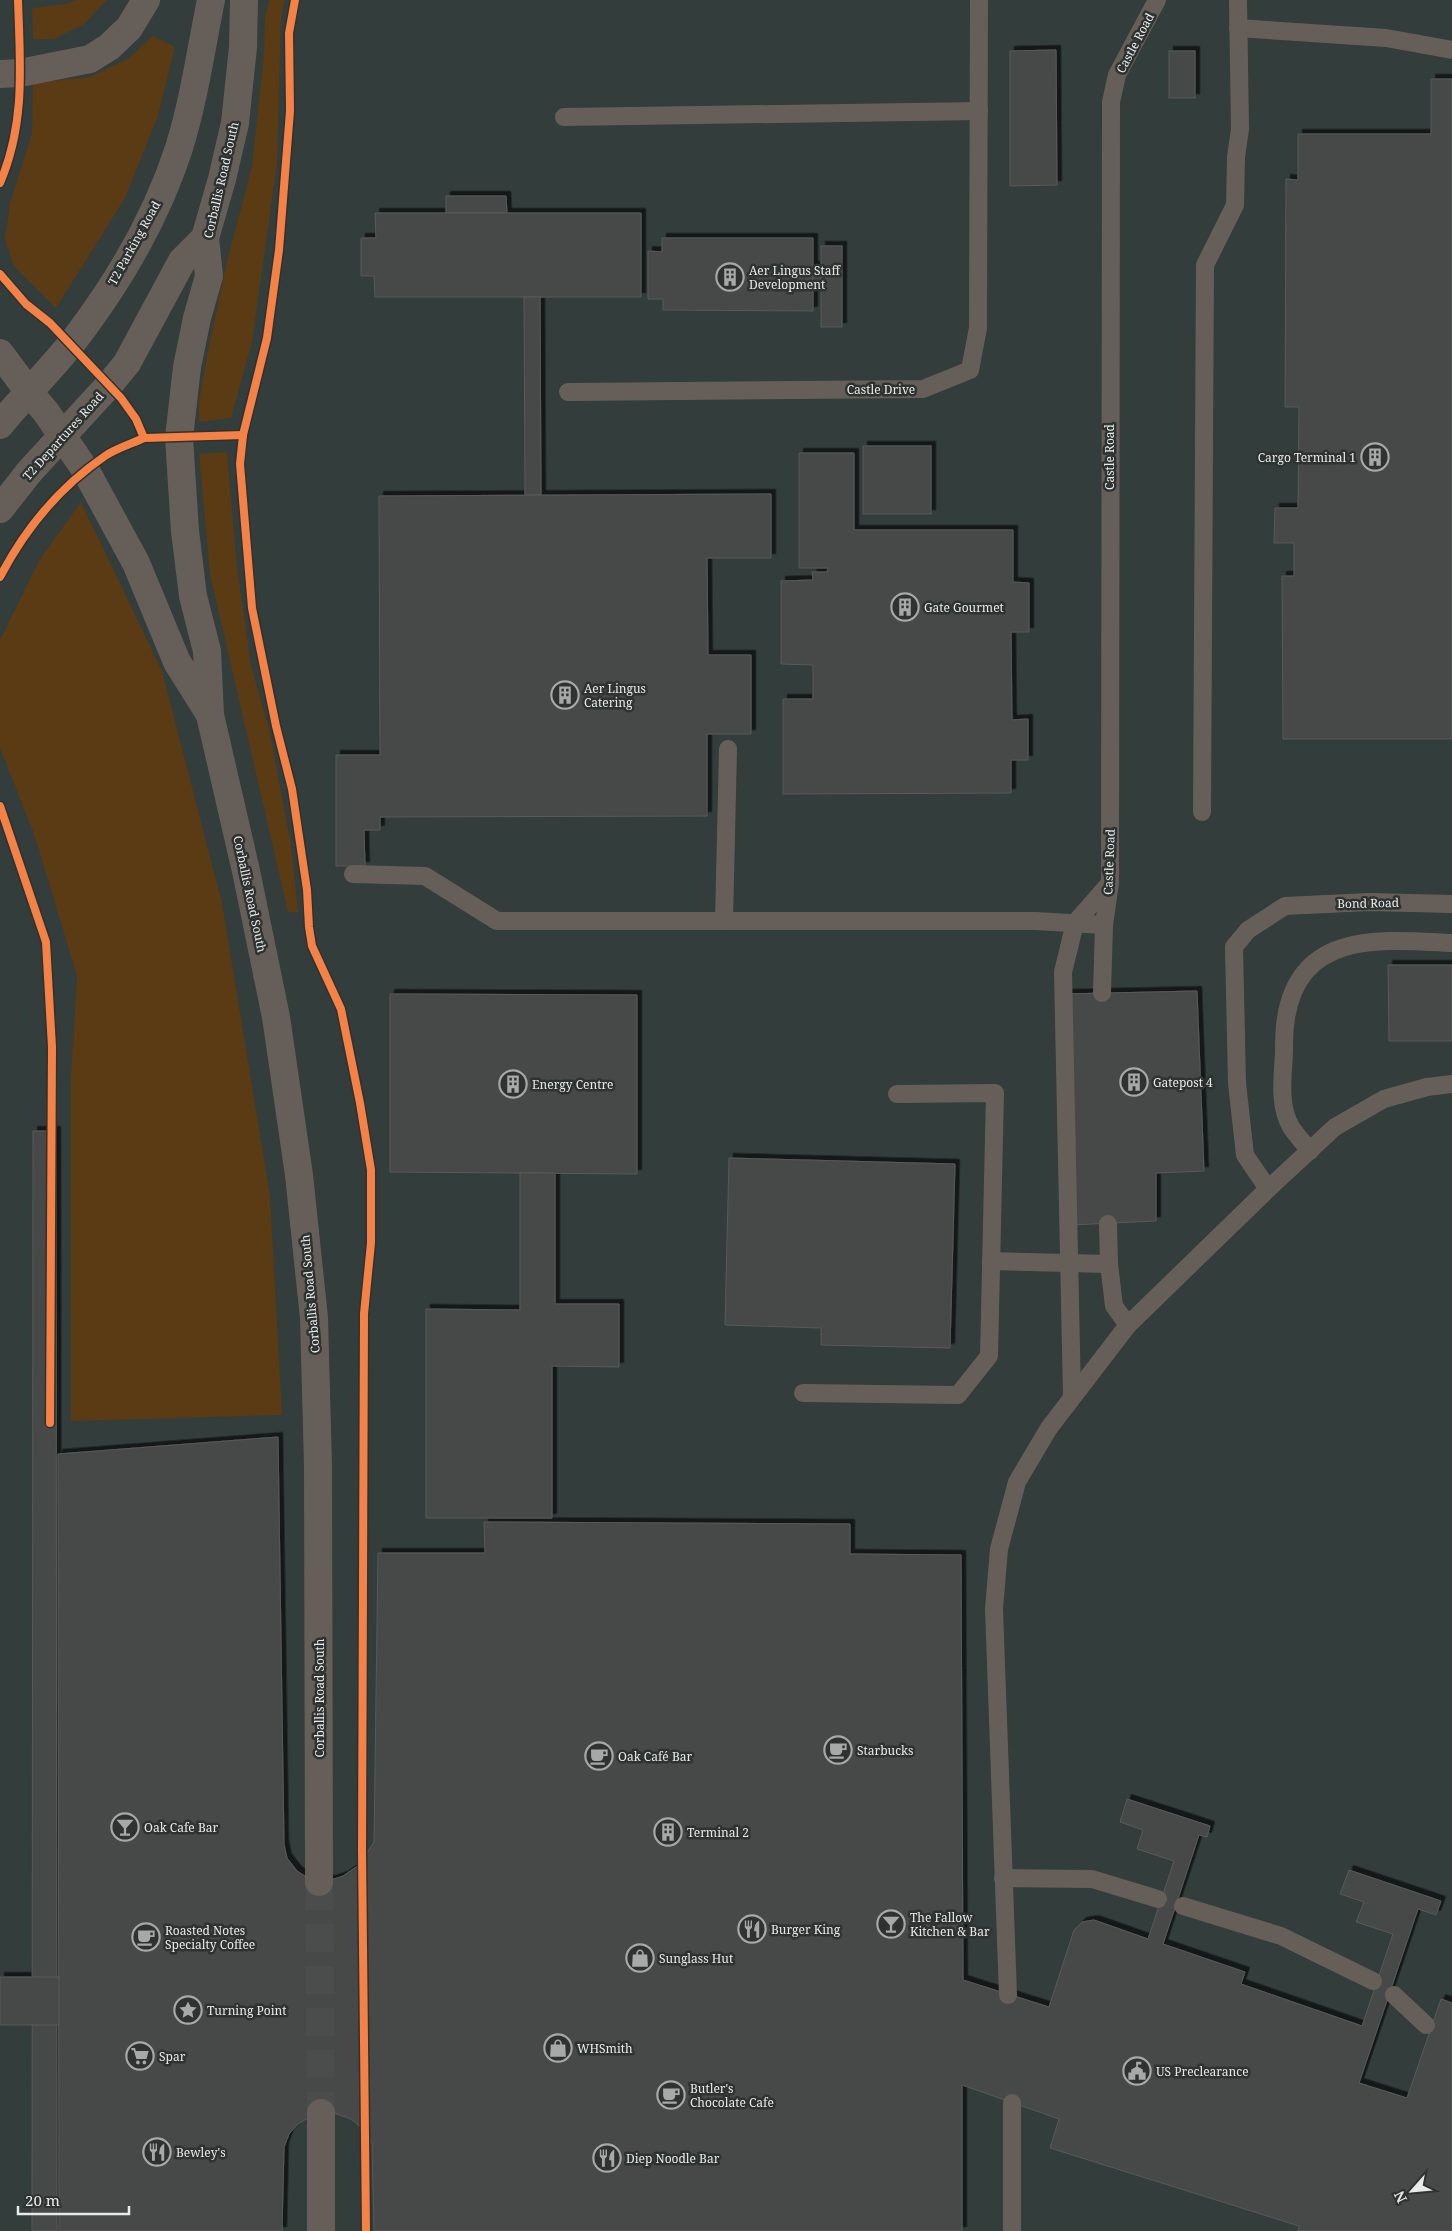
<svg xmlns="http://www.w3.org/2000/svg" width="1452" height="2231" font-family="'Noto Serif',serif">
  <defs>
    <filter id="shadow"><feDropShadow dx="4.5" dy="-4.5" stdDeviation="0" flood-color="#0009"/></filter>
  </defs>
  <rect width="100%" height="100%" fill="#2f3130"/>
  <rect fill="#323d3c" x="0" y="0" width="1452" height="2231"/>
  <g fill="#5a3b14">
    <polygon points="76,0 107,0 84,24 54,39 33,39 32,8 66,4"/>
    <polygon points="269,0 284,0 281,19 277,164 252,342 231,418 199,422 199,402 208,351 227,261 252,166 264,55 265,19"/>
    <polygon points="153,36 175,47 158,116 125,198 56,308 14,266 5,240 10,203 32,133 33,83 90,77 129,58"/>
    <polygon points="227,452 237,566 251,665 269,729 291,844 298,912 288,912 210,574 199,454"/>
    <polygon points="81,502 162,671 222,903 270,1196 282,1415 71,1421 71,1078 77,976 35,837 0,748 0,640 40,559"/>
  </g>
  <g fill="#474948" stroke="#585a59" filter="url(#shadow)">
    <polygon points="1056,50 1057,185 1010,186 1010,51"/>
    <rect x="1169" y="51" width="26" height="47"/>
    <polygon points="1431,79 1452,79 1452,739 1283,739 1282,576 1294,576 1294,543 1274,543 1275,508 1298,508 1299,407 1285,407 1286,179 1298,180 1298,134 1431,134"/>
    <polygon points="446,196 506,196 507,213 446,213"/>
    <polygon points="375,213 641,213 641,297 375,297 374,276 361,276 361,238 376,238"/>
    <polygon points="662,238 813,238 813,311 663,310 663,299 648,299 648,251 662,252"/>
    <rect x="821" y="246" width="21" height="81"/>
    <rect x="813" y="266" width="8" height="23"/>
    <polygon points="524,297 540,297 541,495 525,495"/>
    <rect x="863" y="446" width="68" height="68"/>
    <polygon points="799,453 854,453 854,530 1013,530 1013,582 1029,583 1029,632 1011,632 1012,720 1028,719 1028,760 1011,760 1011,793 783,794 783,699 813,699 813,665 781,664 781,581 813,580 812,572 827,572 828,568 799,568"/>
    <polygon points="771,494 771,558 707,558 708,655 751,655 751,734 707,734 707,816 380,817 380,830 364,830 365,866 336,866 336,755 380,755 379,496"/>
    <polygon points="1388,965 1452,965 1452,1041 1389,1041"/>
    <polygon points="1197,991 1204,1171 1156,1173 1156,1221 1071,1225 1064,994"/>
    <polygon points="390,994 637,995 637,1174 390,1172"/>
    <polygon points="33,1131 56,1131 57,2231 32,2231"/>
    <polygon points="729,1158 955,1164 950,1348 821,1345 821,1328 725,1325"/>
    <polygon points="520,1173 555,1173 555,1304 619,1304 619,1367 552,1366 552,1518 426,1518 426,1309 520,1310"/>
    <polygon points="278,1437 284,1845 287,1858 297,1871 308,1878 331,1880 343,1876 359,1865 374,1842 378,1553 485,1553 484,1522 850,1524 850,1554 961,1555 963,1980 1049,2007 1074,1930 1082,1922 1094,1920 1148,1939 1174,1861 1137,1849 1143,1830 1120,1822 1127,1799 1210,1826 1207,1837 1199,1835 1163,1944 1245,1972 1241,1984 1362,2026 1393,1934 1356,1922 1364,1902 1340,1894 1349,1870 1441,1901 1436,1915 1418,1909 1359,2083 1407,2098 1441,1999 1452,2003 1452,2231 1298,2231 1299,2226 1050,2148 1059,2119 962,2085 962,2231 374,2231 372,2143 362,2128 351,2119 334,2113 308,2118 298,2124 289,2134 284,2147 282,2231 59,2231 58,1454"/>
    <rect x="0" y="1977" width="59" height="48"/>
  </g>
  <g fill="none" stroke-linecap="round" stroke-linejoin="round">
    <polyline stroke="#4b4d4c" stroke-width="28" stroke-dasharray="28 14" stroke-linecap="butt" points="319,1882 321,2113"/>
    <g stroke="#665f59" stroke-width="18">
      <polyline points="1238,28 1386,38 1452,50"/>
      <polyline points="564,117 979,111"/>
      <polyline points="568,392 923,389 970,370 978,328 979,0"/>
      <polyline points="1202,812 1205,265 1235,205 1236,157 1240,129 1238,0"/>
      <polyline points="353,874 425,876 497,921 1036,921 1104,925"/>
      <polyline points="724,921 728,749"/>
      <polyline points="1102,993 1104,925 1110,883 1111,102 1117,75 1157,0"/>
      <path d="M1310,1151c-6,-8 -14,-16 -19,-24 -13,-23 -8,-50 -7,-75 0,-11 0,-23 2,-34 14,-89 98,-78 166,-75"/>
      <polyline points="1268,1189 1245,1155 1237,1083 1234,947 1248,930 1285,906 1369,902 1452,904"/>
      <polyline points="1108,1224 1109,1264 1114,1306 1128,1325"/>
      <polyline points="991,1261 1109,1264"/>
      <polyline points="803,1393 958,1395 989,1356 995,1093 897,1094"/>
      <polyline points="1072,1396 1063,972 1075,923 1110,883"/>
      <polyline points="1003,1878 1092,1879 1158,1899"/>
      <polyline points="1183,1906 1281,1936 1373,1981"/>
      <polyline points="1008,1995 994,1609 999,1549 1017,1482 1049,1428 1128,1325 1268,1189 1335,1127 1384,1099 1427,1087 1452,1084"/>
      <polyline points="1394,1995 1426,2025"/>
      <polyline points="1012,2103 1012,2231"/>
    </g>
    <g stroke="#665f59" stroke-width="28">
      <polyline points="244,0 243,47 235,123 222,179 205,238 209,276 197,318 187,367 179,438 185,531 193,596 207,651 210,715 246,871 276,1017 299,1175 314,1318 318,1465 319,1882"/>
      <polyline points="0,74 20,73 90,59 109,47 129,28 146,0"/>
      <polyline points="0,353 28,391 46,412 86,471 136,563 177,662 209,713"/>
      <path d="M0,425c26,-32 57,-61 81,-94 41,-55 77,-118 98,-183 15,-48 22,-99 32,-148"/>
      <polyline points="0,509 30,471 109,385 127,363 182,261 205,238"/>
      <polyline points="321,2231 321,2113"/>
    </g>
    <g stroke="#2e3231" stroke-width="11">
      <g id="cycleway">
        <polyline points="295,0 289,33 290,111 279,250 267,338 243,435 240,464 252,608 276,726 292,789 307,890 309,927 312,946 341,1009 360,1103 371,1170 371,1243 364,1314 362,1851 366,2231"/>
        <path d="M0,183c26,-61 20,-119 18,-183"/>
        <polyline points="0,274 26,304 50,323 121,398 136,419 144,438 243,435"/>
        <path d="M0,577c25,-48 61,-91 105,-121 12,-8 26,-12 39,-18"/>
        <polyline points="0,806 46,942 52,1047 50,1423"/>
      </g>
    </g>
    <use href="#cycleway" stroke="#f48246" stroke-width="8"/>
  </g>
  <defs>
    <g id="building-ring" transform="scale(1.4375)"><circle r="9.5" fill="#2e3231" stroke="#a7a9a8" stroke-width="1.5"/><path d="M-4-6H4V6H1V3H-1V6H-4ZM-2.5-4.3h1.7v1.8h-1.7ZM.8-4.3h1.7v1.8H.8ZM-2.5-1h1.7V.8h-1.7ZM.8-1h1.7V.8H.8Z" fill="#a7a9a8"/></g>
    <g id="cafe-ring" transform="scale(1.4375)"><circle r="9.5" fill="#2e3231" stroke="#a7a9a8" stroke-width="1.5"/><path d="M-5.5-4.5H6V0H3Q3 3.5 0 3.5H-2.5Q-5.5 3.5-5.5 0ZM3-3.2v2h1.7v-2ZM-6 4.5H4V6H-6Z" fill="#a7a9a8"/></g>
    <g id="bar-ring" transform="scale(1.4375)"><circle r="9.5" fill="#2e3231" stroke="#a7a9a8" stroke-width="1.5"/><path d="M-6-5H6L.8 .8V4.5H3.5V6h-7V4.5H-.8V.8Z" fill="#a7a9a8"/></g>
    <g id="restaurant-ring" transform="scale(1.4375)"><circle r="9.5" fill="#2e3231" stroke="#a7a9a8" stroke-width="1.5"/><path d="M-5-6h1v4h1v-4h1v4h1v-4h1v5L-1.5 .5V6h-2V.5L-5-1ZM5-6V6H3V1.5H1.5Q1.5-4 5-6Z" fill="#a7a9a8"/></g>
    <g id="shop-ring" transform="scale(1.4375)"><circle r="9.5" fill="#2e3231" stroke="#a7a9a8" stroke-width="1.5"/><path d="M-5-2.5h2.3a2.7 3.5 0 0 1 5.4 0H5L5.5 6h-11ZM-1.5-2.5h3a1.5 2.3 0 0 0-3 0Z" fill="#a7a9a8"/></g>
    <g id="sight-ring" transform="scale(1.4375)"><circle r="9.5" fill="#2e3231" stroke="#a7a9a8" stroke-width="1.5"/><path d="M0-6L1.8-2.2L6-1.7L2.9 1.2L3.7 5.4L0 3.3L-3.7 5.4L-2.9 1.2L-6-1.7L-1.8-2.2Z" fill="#a7a9a8"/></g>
    <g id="supermarket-ring" transform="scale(1.4375)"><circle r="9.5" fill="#2e3231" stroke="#a7a9a8" stroke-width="1.5"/><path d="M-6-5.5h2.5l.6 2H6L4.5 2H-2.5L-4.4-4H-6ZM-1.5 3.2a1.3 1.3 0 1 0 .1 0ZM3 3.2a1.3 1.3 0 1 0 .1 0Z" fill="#a7a9a8"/></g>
    <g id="civic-ring" transform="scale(1.4375)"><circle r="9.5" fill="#2e3231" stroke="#a7a9a8" stroke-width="1.5"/><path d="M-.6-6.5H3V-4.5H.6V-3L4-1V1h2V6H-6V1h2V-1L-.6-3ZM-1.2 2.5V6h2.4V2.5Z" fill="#a7a9a8"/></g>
  </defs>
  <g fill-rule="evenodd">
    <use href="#building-ring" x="730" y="277"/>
    <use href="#building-ring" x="1375" y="457"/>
    <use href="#building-ring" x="905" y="607"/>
    <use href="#building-ring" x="565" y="695"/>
    <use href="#building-ring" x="1134" y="1082"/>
    <use href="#building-ring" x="513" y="1084"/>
    <use href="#cafe-ring" x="838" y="1750"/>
    <use href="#cafe-ring" x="599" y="1756"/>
    <use href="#bar-ring" x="125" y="1827"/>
    <use href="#building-ring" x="668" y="1832"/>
    <use href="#bar-ring" x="891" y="1924"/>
    <use href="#restaurant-ring" x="752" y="1929"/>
    <use href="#cafe-ring" x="146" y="1937"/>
    <use href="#shop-ring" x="640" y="1958"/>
    <use href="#sight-ring" x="188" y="2010"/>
    <use href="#shop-ring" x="558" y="2048"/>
    <use href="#supermarket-ring" x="140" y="2056"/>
    <use href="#civic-ring" x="1137" y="2071"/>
    <use href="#cafe-ring" x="671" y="2095"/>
    <use href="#restaurant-ring" x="157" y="2152"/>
    <use href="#restaurant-ring" x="607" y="2158"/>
  </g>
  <g text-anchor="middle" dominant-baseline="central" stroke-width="5" stroke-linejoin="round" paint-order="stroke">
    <g font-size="12" fill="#e7eae9" stroke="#2e3231">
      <text transform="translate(1135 43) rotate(-62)">Castle Road</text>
      <text transform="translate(221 180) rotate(-77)">Corballis Road South</text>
      <text transform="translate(134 243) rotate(-61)">T2 Parking Road</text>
      <text x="881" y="389">Castle Drive</text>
      <text transform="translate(63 436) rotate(-48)">T2 Departures Road</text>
      <text transform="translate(1109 457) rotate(-90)">Castle Road</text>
      <text transform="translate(1109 862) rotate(-88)">Castle Road</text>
      <text transform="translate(250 894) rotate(78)">Corballis Road South</text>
      <text transform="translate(1368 903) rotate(-1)">Bond Road</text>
      <text transform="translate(310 1294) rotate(-95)">Corballis Road South</text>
      <text transform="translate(319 1698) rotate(-90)">Corballis Road South</text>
    </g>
    <g font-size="12" fill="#e7eae9" stroke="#2e3231" text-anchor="start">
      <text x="749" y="270">Aer Lingus Staff<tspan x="749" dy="14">Development</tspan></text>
      <text x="1356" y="457" text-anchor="end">Cargo Terminal 1</text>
      <text x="924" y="607">Gate Gourmet</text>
      <text x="584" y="688">Aer Lingus<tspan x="584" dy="14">Catering</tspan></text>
      <text x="1153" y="1082">Gatepost 4</text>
      <text x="532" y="1084">Energy Centre</text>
      <text x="857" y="1750">Starbucks</text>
      <text x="618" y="1756">Oak Café Bar</text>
      <text x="144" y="1827">Oak Cafe Bar</text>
      <text x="687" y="1832">Terminal 2</text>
      <text x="910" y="1917">The Fallow<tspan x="910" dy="14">Kitchen &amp; Bar</tspan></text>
      <text x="771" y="1929">Burger King</text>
      <text x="165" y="1930">Roasted Notes<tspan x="165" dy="14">Specialty Coffee</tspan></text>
      <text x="659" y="1958">Sunglass Hut</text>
      <text x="207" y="2010">Turning Point</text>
      <text x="577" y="2048">WHSmith</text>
      <text x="159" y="2056">Spar</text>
      <text x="1156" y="2071">US Preclearance</text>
      <text x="690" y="2088">Butler's<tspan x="690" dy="14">Chocolate Cafe</tspan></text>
      <text x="176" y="2152">Bewley's</text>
      <text x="626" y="2158">Diep Noodle Bar</text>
    </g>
  </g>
  <g transform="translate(1412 2191) rotate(243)" stroke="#2e3231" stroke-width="4" paint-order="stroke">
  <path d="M0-4L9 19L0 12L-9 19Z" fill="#e7eae9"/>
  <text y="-8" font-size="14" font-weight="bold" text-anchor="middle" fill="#e7eae9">N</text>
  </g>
  <path d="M18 2206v8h111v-8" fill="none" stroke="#e7eae9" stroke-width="2.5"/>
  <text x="25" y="2206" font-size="15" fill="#e7eae9" stroke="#2e3231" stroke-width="4" paint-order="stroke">20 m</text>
</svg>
